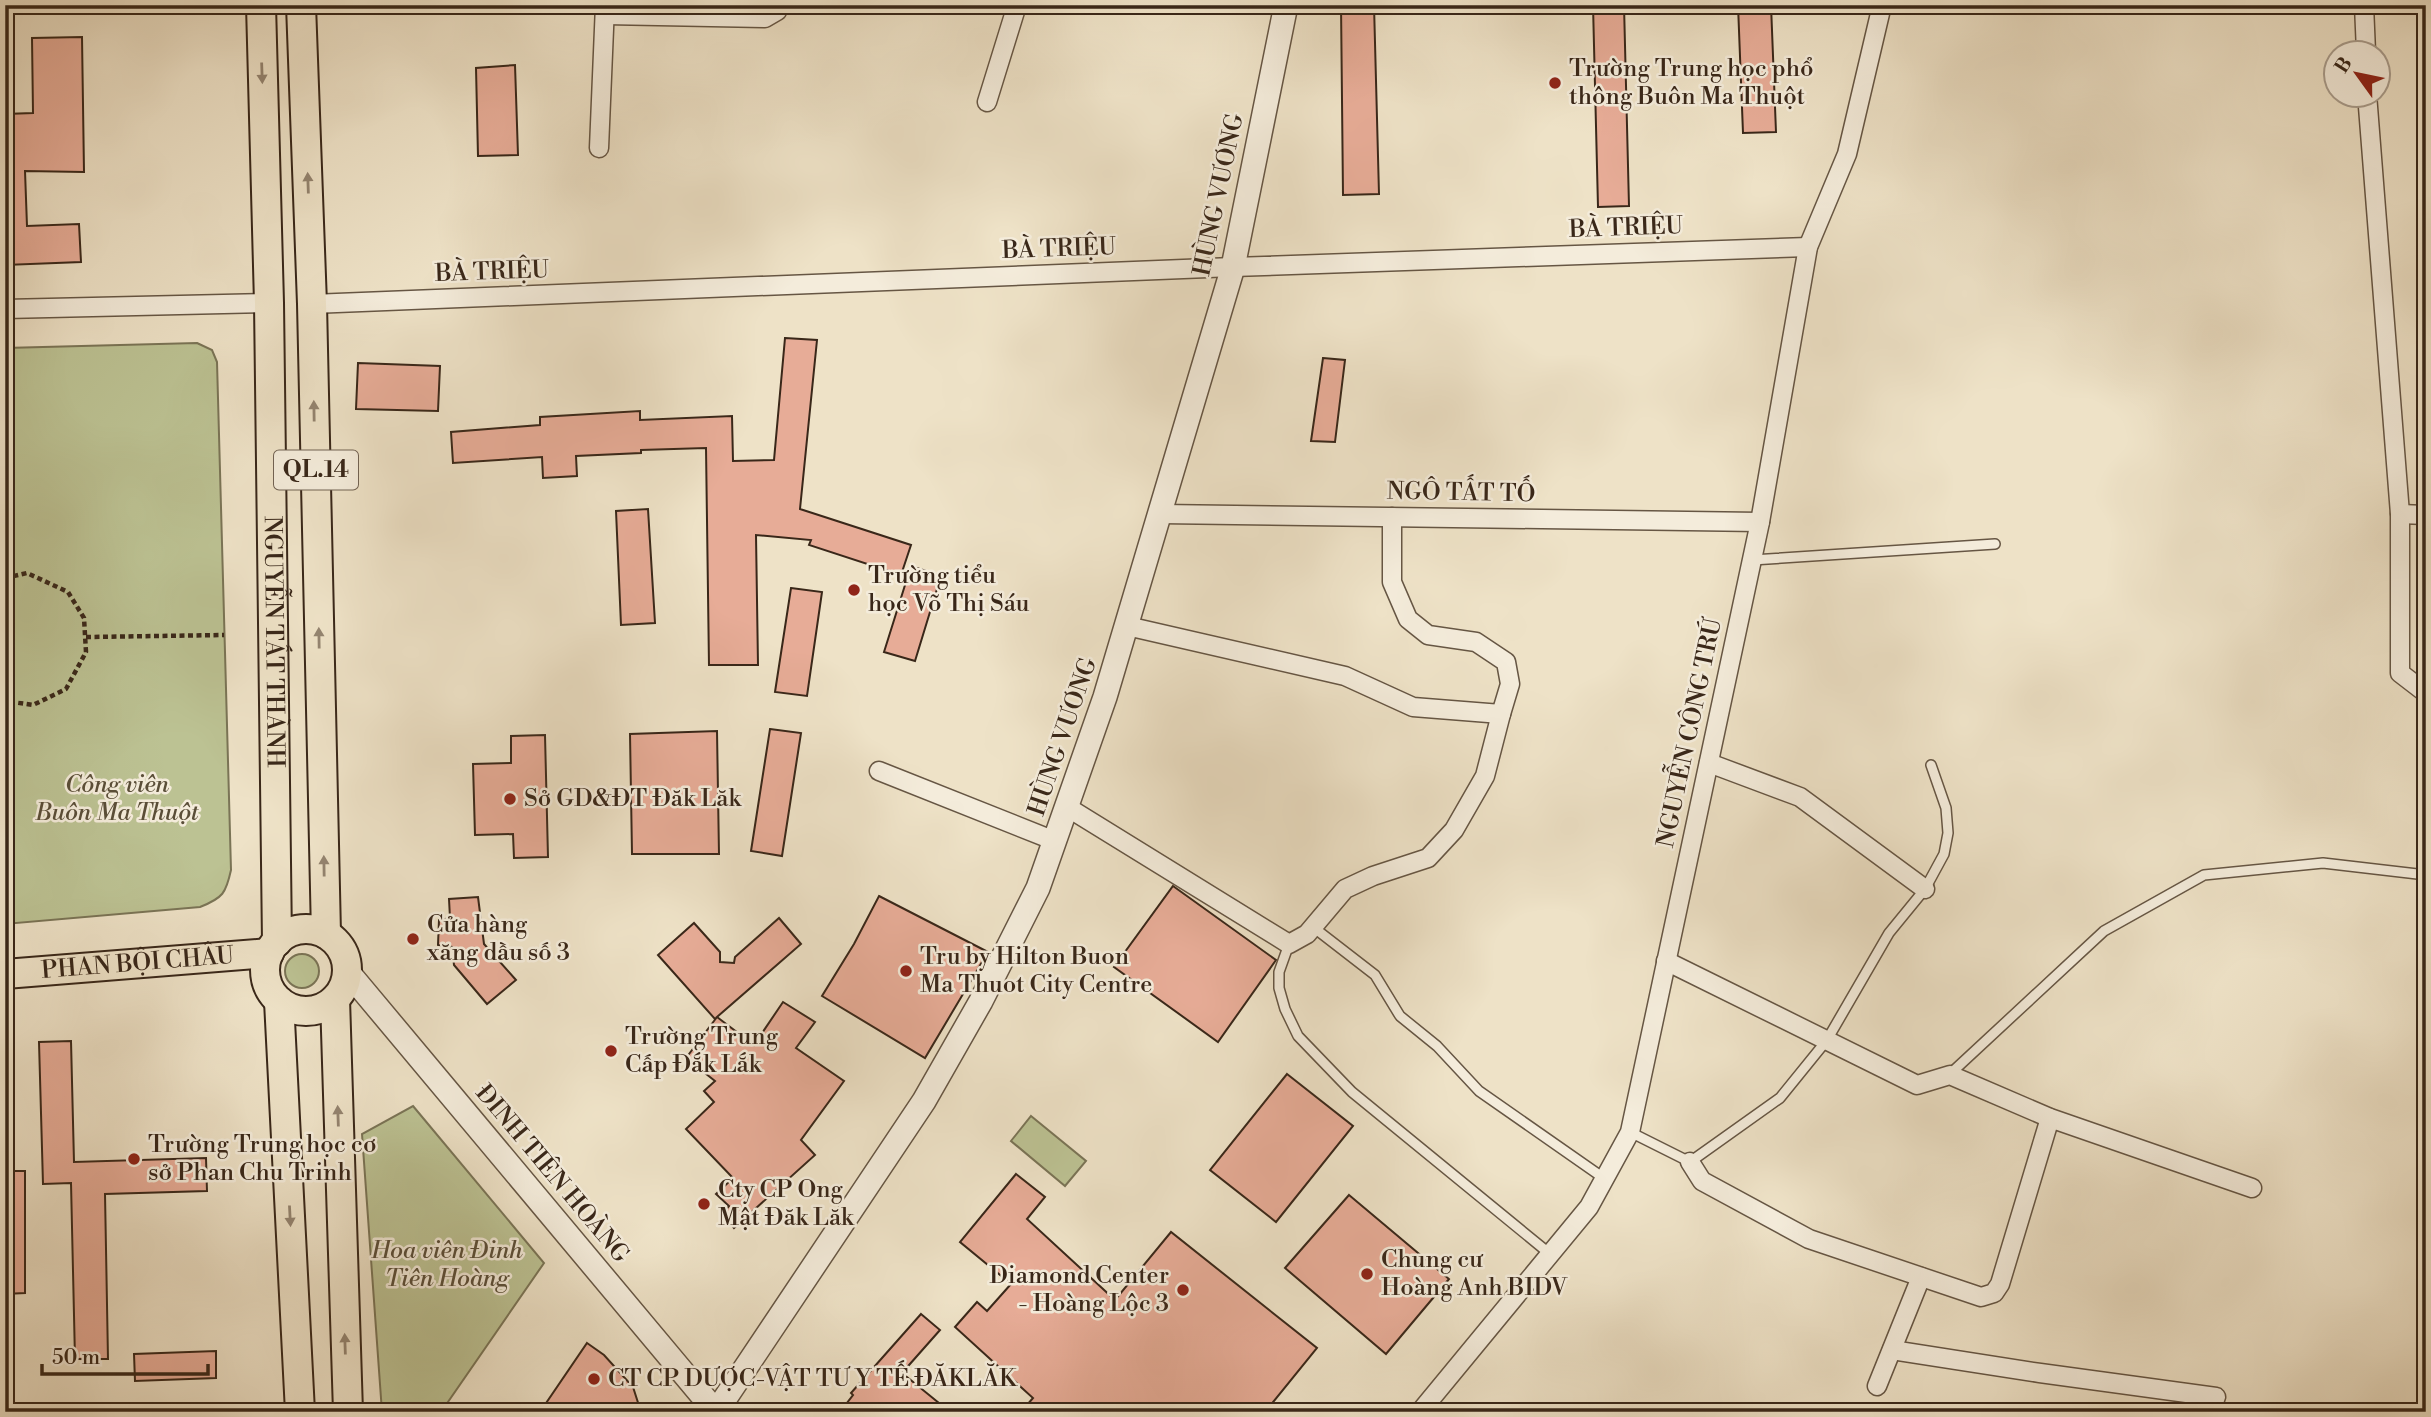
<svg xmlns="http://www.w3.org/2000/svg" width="2431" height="1417" font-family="'Libre Bodoni',serif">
  <rect width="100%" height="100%" fill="#eee2c7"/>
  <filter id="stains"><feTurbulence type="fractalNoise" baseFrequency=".00286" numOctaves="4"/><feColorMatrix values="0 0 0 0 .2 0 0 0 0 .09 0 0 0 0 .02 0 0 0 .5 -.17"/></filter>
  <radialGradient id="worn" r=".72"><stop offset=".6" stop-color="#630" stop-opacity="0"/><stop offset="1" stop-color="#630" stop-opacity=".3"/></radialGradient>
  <g fill="#bcc293" stroke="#7a7456" stroke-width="2">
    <path d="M197,343l15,7 5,12 14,508c-5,23 -8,28 -31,37l-195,17v-576z"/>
    <circle cx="302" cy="971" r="17"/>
    <polygon points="413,1106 544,1263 441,1412 382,1412 362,1134"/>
    <polygon points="1031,1116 1086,1161 1065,1186 1011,1141"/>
  </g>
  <g fill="#e7ac97" stroke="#392719" stroke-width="2">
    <polygon points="1341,5 1374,5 1379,194 1343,195"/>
    <polygon points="1593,5 1624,5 1629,206 1598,207"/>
    <polygon points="1738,5 1771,5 1776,132 1743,133"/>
    <polygon points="82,37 84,172 25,171 27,226 79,224 81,262 5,265 5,114 33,113 32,38"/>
    <polygon points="515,65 518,155 478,156 476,68"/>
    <polygon points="785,338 817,340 800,509 911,545 901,575 809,545 811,540 756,535 758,665 709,665 706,448 641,450 641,453 576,456 577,476 543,478 542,457 453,463 451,432 540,425 540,417 640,411 640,420 732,416 733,461 774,460"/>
    <polygon points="1323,358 1345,360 1335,442 1311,441"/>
    <polygon points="358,363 440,366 438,411 356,409"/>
    <polygon points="648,509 655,623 621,625 616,511"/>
    <polygon points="911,566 941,576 915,661 884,652"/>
    <polygon points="791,588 822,592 807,696 775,692"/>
    <polygon points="770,729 801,733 782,856 751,851"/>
    <polygon points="717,731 719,854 632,854 630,734"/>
    <polygon points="545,735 548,857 514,858 513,834 475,835 473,764 511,763 511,736"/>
    <polygon points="1173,886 1276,960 1218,1042 1114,967"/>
    <polygon points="879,896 988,952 925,1058 822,996 854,944"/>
    <polygon points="478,897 484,944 516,980 487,1004 454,965 452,947 438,945 439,920 450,918 449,899"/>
    <polygon points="779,918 801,944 717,1017 754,1045 783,1002 815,1022 796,1048 844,1081 801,1140 815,1155 734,1228 722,1214 729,1206 716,1194 733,1178 686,1129 714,1102 704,1091 715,1081 686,1058 717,1017 715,1019 658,955 694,923 720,952 720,962 734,963 735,957"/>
    <polygon points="71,1041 74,1162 206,1158 207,1191 105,1194 108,1359 75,1359 71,1183 43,1184 39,1042"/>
    <polygon points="1287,1074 1353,1126 1276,1222 1210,1170"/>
    <polygon points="5,1171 25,1171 25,1293 5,1294"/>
    <polygon points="1016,1174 1045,1197 1027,1219 1115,1300 1171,1232 1317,1348 1265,1412 1021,1412 1033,1398 955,1327 977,1302 987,1311 1011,1284 960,1242"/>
    <polygon points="1349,1195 1449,1279 1386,1354 1285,1268"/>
    <polygon points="921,1314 940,1330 902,1373 950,1412 840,1412 853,1395 851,1393"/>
    <polygon points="587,1343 604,1355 633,1387 641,1412 540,1412"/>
    <polygon points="216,1351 216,1378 135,1381 134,1354"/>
  </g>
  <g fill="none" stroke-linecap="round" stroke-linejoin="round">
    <g stroke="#665644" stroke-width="12">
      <g id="service">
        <polyline points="1752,560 1995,544"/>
        <polyline points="1313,927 1375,975 1400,1016 1437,1046 1479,1091 1605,1179"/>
        <polyline points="1289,944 1279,972 1279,988 1285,1009 1298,1036 1352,1092 1550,1254"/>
        <polyline points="1950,1074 2104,931 2204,875 2323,863 2426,875"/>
        <polyline points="1630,1132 1690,1162 1780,1098 1827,1040 1889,933 1925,889 1944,854 1948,833 1946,808 1931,765"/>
      </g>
    </g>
    <g stroke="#665644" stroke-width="21">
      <g id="minor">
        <polyline points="2364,5 2366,52"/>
        <polyline points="605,15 765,18 777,11 778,5"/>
        <polyline points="2367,94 2400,514 2400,673 2426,693"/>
        <polyline points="987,102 1017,5"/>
        <polyline points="599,148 605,5"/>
        <polyline points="312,304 1233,267 1808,247"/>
        <polyline points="5,309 269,303"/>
        <polyline points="1161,514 1760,522"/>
        <polyline points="2400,514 2426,515"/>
        <polyline points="1127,626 1345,676 1413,707 1501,714 1510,684 1506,662 1476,642 1428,635 1408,619 1392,582 1392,517"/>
        <polyline points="1709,763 1800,797 1925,889"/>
        <polyline points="879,771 1055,841"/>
        <polyline points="1067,807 1289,944 1307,934 1345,889 1373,876 1428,858 1454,830 1485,776 1501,714"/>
        <polyline points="1666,961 1917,1085 1950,1075 2050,1118 2252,1188"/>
        <polyline points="1690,1162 1702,1181 1809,1239 1981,1297 1994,1293 2000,1284 2050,1118"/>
        <polyline points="1892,1350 2040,1373 2216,1397"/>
        <polyline points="1877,1386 1921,1277"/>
        <polyline points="1420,1412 1589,1207 1630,1132 1760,522 1808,247 1847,154 1882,5"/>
      </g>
    </g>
    <g stroke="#665644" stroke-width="26">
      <g id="tertiary">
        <polyline points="347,971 716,1412"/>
        <polyline points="716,1412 924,1101 981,1001 1038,888 1105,697 1233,267 1286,5"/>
      </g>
    </g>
    <g stroke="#392719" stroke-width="32">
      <g id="primary">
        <path id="s1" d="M261,5l8,298 8,639"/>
        <polyline points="301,5 312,304 326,934"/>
        <circle cx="306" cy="970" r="41"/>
        <path id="s2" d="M5,974l264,-21"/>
        <polyline points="335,999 348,1412"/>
        <polyline points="279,1001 300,1412"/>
      </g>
    </g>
    <g stroke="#392719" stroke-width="4.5" stroke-dasharray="5 3.5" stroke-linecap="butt">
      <polyline points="5,578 27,573 68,592 84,618 86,652 66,689 33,705 5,701"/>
      <polyline points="86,637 224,635"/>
      <polyline points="259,1412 275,1409"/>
    </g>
    <use href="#service" stroke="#f4ecdb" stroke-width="9"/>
    <use href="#minor" stroke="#f4ecdb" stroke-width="18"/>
    <use href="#tertiary" stroke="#f4ecdb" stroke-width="23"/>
    <use href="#primary" stroke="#eee2c7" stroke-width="28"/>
  </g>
  <defs><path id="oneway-solid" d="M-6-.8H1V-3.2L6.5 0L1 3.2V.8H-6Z" transform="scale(1.75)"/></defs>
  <g fill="#948470">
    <use href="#oneway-solid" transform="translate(262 73) rotate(88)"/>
    <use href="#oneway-solid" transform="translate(308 183) rotate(-92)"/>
    <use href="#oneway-solid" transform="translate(314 411) rotate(-91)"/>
    <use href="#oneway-solid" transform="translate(319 638) rotate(-91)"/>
    <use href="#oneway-solid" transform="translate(324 866) rotate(-91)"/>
    <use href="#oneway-solid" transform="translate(338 1116) rotate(-92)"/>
    <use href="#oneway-solid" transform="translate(290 1216) rotate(87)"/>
    <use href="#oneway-solid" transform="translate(345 1344) rotate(-92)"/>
  </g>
  <g fill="#8f2418" stroke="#f4ecdb" stroke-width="2.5">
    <circle cx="1555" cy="83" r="7"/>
    <circle cx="854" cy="590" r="7"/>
    <circle cx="510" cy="799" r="7"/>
    <circle cx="413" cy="939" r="7"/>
    <circle cx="906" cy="971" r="7"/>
    <circle cx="611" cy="1051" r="7"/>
    <circle cx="134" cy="1159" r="7"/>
    <circle cx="704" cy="1204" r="7"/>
    <circle cx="1367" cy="1274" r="7"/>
    <circle cx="1183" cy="1290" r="7"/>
    <circle cx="594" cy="1379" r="7"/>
  </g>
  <g text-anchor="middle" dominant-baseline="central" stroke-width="5" stroke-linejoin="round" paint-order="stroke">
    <rect fill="#f4ecdb" stroke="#716253" stroke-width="2" x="274" y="450.5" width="84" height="39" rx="5"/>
    <g font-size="23" font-weight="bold" fill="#392719">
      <text x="316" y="470">QL.14</text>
    </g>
    <g font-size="24" fill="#392719" stroke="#f4ecdb" text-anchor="start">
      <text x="1569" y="69">Trường Trung học phổ<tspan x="1569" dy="28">thông Buôn Ma Thuột</tspan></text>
      <text x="868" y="576">Trường tiểu<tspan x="868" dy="28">học Võ Thị Sáu</tspan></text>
      <text x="524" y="799">Sở GD&amp;ĐT Đăk Lăk</text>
      <text x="427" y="925">Cửa hàng<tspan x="427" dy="28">xăng dầu số 3</tspan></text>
      <text x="920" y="957">Tru by Hilton Buon<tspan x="920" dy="28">Ma Thuot City Centre</tspan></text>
      <text x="625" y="1037">Trường Trung<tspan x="625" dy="28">Cấp Đắk Lắk</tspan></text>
      <text x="148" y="1145">Trường Trung học cơ<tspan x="148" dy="28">sở Phan Chu Trinh</tspan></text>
      <text x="718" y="1190">Cty CP Ong<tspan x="718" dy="28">Mật Đăk Lăk</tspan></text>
      <text x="1381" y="1260">Chung cư<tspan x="1381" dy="28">Hoàng Anh BIDV</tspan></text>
      <text x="1169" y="1276" text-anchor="end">Diamond Center<tspan x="1169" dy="28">- Hoàng Lộc 3</tspan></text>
      <text x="608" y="1379">CT CP DƯỢC-VẬT TƯ Y TẾ ĐĂKLĂK</text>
    </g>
    <g font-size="24" fill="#392719" stroke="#f4ecdb">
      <text transform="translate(1219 195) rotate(-78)">HÙNG VƯƠNG</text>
      <text transform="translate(1626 228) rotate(-2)">BÀ TRIỆU</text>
      <text transform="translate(1059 249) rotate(-2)">BÀ TRIỆU</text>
      <text transform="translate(492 272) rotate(-2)">BÀ TRIỆU</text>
      <text transform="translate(1461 493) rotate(1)">NGÔ TẤT TỐ</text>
      <text stroke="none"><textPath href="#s1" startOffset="637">NGUYỄN TẤT THÀNH</textPath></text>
      <text transform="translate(1690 733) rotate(-78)">NGUYỄN CÔNG TRỨ</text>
      <text transform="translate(1063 737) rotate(-71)">HÙNG VƯƠNG</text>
      <text stroke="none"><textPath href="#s2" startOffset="133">PHAN BỘI CHÂU</textPath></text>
      <text transform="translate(552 1174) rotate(50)">ĐINH TIÊN HOÀNG</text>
    </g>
    <g font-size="24" font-style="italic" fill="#5a4e38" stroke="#f4ecdb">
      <text x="117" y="785">Công viên<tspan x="117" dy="28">Buôn Ma Thuột</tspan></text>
      <text x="447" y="1251">Hoa viên Đinh<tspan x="447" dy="28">Tiên Hoàng</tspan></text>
    </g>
  </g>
  <rect width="2431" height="1417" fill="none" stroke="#eee2c7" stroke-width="28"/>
  <rect x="7" y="7" width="2417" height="1403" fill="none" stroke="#392719" stroke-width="3.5"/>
  <rect x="14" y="14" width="2403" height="1389" fill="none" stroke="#392719" stroke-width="2"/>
  <g transform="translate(2357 74) rotate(303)"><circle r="33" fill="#f4ecdb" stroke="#a99d8d" stroke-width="2"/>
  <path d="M0-5L12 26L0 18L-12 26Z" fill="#8f2418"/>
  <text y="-10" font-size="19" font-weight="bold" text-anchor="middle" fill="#392719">B</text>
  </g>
  <path d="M42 1364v10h166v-10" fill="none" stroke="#392719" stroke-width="3.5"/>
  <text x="52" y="1364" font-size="21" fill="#392719" stroke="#f4ecdb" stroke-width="5" paint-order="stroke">50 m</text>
  <rect width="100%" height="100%" filter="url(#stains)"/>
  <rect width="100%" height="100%" fill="url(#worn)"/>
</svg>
